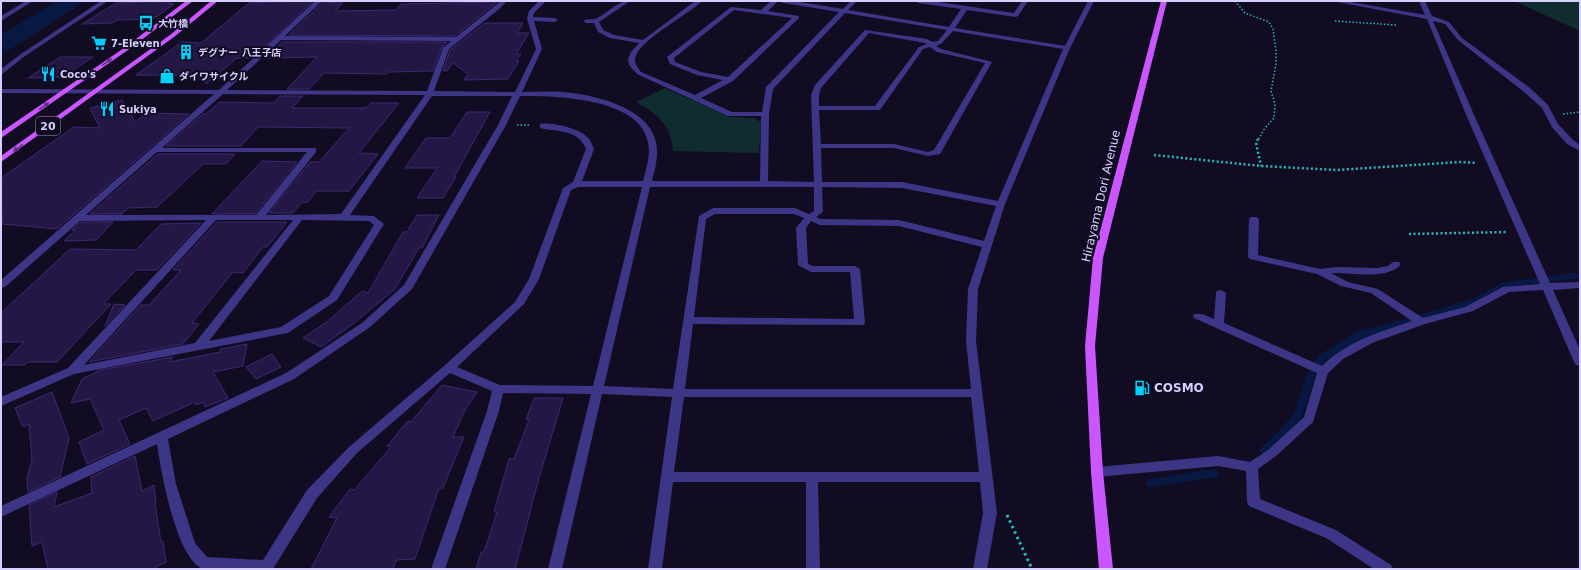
<svg xmlns="http://www.w3.org/2000/svg" width="1581" height="570" font-family="'DejaVu Sans','Noto Sans JP',sans-serif">
  <rect width="100%" height="100%" fill="#120c23"/>
  <g fill="#0f2d2e">
    <polygon points="1514,1 1580,1 1580,31"/>
    <path d="M665,88l65,29 24,1 7,4 -2,31 -86,-2c-2,-26 -15,-37 -37,-49z"/>
  </g>
  <g fill="none" stroke-linecap="round" stroke-linejoin="round">
    <polyline stroke="#071942" stroke-width="5.5" points="1395,325 1475,301 1504,285 1580,275"/>
    <g stroke="#071942" stroke-width="8">
      <polyline points="1264,450 1283,433 1299,413 1312,372 1322,358 1357,336 1399,324"/>
      <polyline points="1150,483 1215,473"/>
    </g>
    <polygon fill="#071942" fill-rule="evenodd" points="57,1 83,1 79,5 9,50 1,52 1,35"/>
  </g>
  <g fill="#241745" stroke="#3c2873">
    <polygon points="173,1 169,4 174,4 153,19 117,20 112,23 82,24 116,3"/>
    <polygon points="299,1 312,2 252,58 237,58 206,84 205,76 136,75 182,42 201,43 249,3"/>
    <polygon points="323,2 343,3 335,11 396,10 401,4 497,2 455,36 289,35"/>
    <polygon points="485,23 523,23 517,33 529,33 516,54 521,54 516,61 519,61 508,79 464,80 468,74 453,63 447,71 443,71 450,50"/>
    <polygon points="282,42 447,42 442,47 433,71 388,72 386,74 324,73 309,89 287,89 317,57 264,58"/>
    <polygon points="60,57 93,57 63,77 28,78"/>
    <polygon points="280,96 303,96 292,108 366,108 371,103 399,103 359,153 378,154 349,191 316,191 308,202 302,202 293,213 269,213 310,162 319,162 349,128 258,127 241,146 166,146 203,114 206,114 220,102 274,103"/>
    <polygon points="122,100 135,122 147,113 189,114 57,229 2,224 1,178 74,127 100,128 90,108"/>
    <polygon points="467,112 490,112 454,177 456,177 443,198 417,198 437,168 405,168 426,138 450,138"/>
    <polygon points="158,154 235,154 226,164 203,164 157,207 128,208 122,214 90,214"/>
    <polygon points="262,161 297,162 255,214 212,214"/>
    <polygon points="417,215 439,215 422,248 419,248 395,289 353,324 321,347 303,338 328,321 362,291 368,293 403,232 407,232"/>
    <polygon points="81,222 113,222 96,240 64,241 75,230 72,230"/>
    <polygon points="217,222 287,222 267,247 263,247 243,273 233,272 192,323 199,324 183,344 89,362 141,305 149,305 181,270 173,270"/>
    <polygon points="201,223 157,270 136,270 103,304 111,304 57,362 28,362 25,365 2,365 24,342 1,342 1,313 70,249 136,250 161,224"/>
    <polygon points="114,304 125,305 105,326"/>
    <polygon points="247,344 243,366 213,372 228,398 205,407 203,402 196,405 195,402 153,421 146,408 119,420 130,444 87,464 79,442 104,430 90,399 71,403 82,379 100,370 173,357 169,362 220,352 221,349"/>
    <polygon points="272,354 281,367 256,379 246,367"/>
    <polygon points="442,385 477,392 465,410 453,437 464,437 443,488 439,488 415,559 396,560 393,569 311,569 337,518 329,517 350,489 354,490 391,447 387,446 408,421 411,422"/>
    <polygon points="52,392 69,438 60,477 28,492 27,478 32,460 29,424 23,427 15,408"/>
    <polygon points="534,398 563,398 539,478 515,569 476,569 481,552 484,552 497,512 494,512 509,459 514,459 529,420 526,420"/>
    <polygon points="135,456 142,491 154,485 156,503 155,504 161,542 163,541 166,562 152,569 48,569 42,542 32,546 29,505 57,492 54,507 92,493 91,477"/>
  </g>
  <g fill="none" stroke-linecap="round" stroke-linejoin="round">
    <g stroke="#27babb" stroke-width="1.5" stroke-dasharray="1.5 2" stroke-linecap="butt">
      <polyline points="1235,1 1245,13 1269,22 1273,29 1276,51 1276,64 1271,91 1275,104 1274,118 1265,128 1258,140"/>
      <polyline points="1335,21 1396,25"/>
      <polyline points="1563,114 1580,112"/>
      <polyline points="517,125 530,125"/>
    </g>
    <g stroke="#27babb" stroke-width="2.5" stroke-dasharray="2 2.5" stroke-linecap="butt">
      <polyline points="1258,139 1256,143 1261,166"/>
      <polyline points="1154,155 1261,166 1337,170 1459,162 1477,163"/>
      <polyline points="1409,234 1506,232"/>
    </g>
    <polyline stroke="#27babb" stroke-width="3" stroke-dasharray="2.5 3.5" stroke-linecap="butt" points="1007,515 1032,569"/>
    <g fill="#3d3585" fill-rule="evenodd">
      <polygon points="26,1 33,1 1,21 1,16"/>
      <polygon points="101,1 108,1 25,56 1,75 1,69 21,54"/>
      <path d="M315,1h7l-37,35 171,1 45,-36h6l-9,9 -49,39 -15,42 81,1 21,-43 -9,-30 2,-8 10,-10h7l-12,12 -1,4 22,1 3,2 -3,2 -21,-1 8,28 -20,43c13,0 27,-1 40,0 30,2 87,15 94,50 3,13 -1,27 -4,39h108l1,-65h-33l-91,-42 -8,-9 -1,-6 3,-7 8,-9 -29,-5 -12,-6 -4,-9h-8l-3,-2c4,-3 8,-1 12,-2 13,-5 21,-18 35,-18l-31,21 4,8 11,5 29,5 52,-39h7c-14,14 -63,39 -67,57 -1,5 3,10 6,14l54,23 28,-15 -26,-5 -27,-11 -3,-7 64,-50 30,3 10,-9h7l-10,10 31,5v2l-66,63 -32,17 31,14h30l4,-25 73,-75 -56,-9 -3,-2h14l49,8 8,-8h6l-9,9 101,17 12,-18 -43,-6 -3,-2h16l83,12 8,-12h6l-10,15 -2,1 -49,-7 -12,18 110,18 23,-45h6l-24,47 -65,156 -27,85 -2,52 21,172 -10,56h-14l10,-56 -3,-31h-162l2,87h-14v-87h-133l-11,87h-14l24,-172 -70,-3 -40,175h-14l43,-175 -88,-1 -4,18 -54,158h-14l56,-158 5,-20 -42,-18 -93,80 -40,45 -44,71h-70c-27,-10 -42,-98 -46,-125l-156,73v-11l285,-133 76,-50 42,-38 94,-160 14,-29h-80l-82,119 24,1 10,8 -47,76 -49,33 -214,41 -73,32v-9l67,-29 138,-148 -126,1 -75,66 -4,1v-8l213,-186 -213,-1v-4l218,1zM734,10l58,8 -64,59 -27,-5 -26,-10 -1,-4zM845,13l102,17 -9,11 -6,1 -5,-3 -62,-9 -50,55 -4,10 3,87 -46,-1 1,-67 4,-25zM953,31l110,18 -65,152 -96,-19h-80l-1,-34h73l34,8 12,-2 52,-92 -51,-13 -5,-3 6,-3zM869,33l56,10 2,1 -8,3 -44,59h-56v-11l2,-7zM281,40l170,1 -8,7 -16,43 -200,-1zM930,47l7,5 48,11 -51,87 -6,2 -34,-8h-73l-2,-34h61l43,-61zM223,94l202,1 -84,119 -75,1 50,-63v-4h-154zM520,96c34,0 119,1 128,46 3,13 -2,27 -5,39h-61l12,-32c-2,-5 -4,-10 -8,-13 -9,-8 -35,-14 -46,-12v4c18,4 38,1 46,21l-13,33 -10,6 -34,91 -14,23 -70,63 -96,82 -42,43 -44,70 -56,-3 -12,-14 -19,-59 -8,-45 126,-60 76,-52 42,-38 94,-164zM157,152h150l-51,63h-170zM578,187h64l-49,199 -93,-1 -43,-18 67,-63 15,-25 32,-89zM650,187h164v24l-5,3 -14,-6h-82l-14,8 -26,173 -69,-3zM822,187l80,1 94,18 -12,35 -85,-21 -78,-1 -5,-2 7,-5zM715,214h79l10,4 -8,10 2,37 13,7h39l4,47 -160,-2 12,-98zM216,220h77l-98,123 -111,22zM302,220l67,1 5,4 -45,71 -48,31 -72,14zM811,221l9,4 79,1 83,21 -14,42 -2,52 5,48h-286l8,-65 171,1 1,-2 -5,-54 -5,-3h-42l-5,-2 -2,-36zM684,397h287l8,75h-305z"/>
      <path d="M1332,1h13l80,14 -6,-14h6l7,15 17,6 13,16 68,50 18,17 10,19 15,16 7,5v6l-13,-7 -15,-17 -10,-19 -18,-16 -66,-52 -13,-16 -12,-3 42,96 75,166 30,-1v6l-27,2 27,60v16l-4,-1 -2,-3 -31,-72 -34,2 -36,19 -48,13 -53,19 -29,16 -15,14 -15,49 -37,34 -18,13 2,30 76,31 55,35 2,4h-19l-48,-31 -77,-32 -2,-4 -1,-31 -28,-5 -121,11 -4,-1 -2,-4 2,-4 4,-1 121,-11 32,6 18,-12 36,-33 13,-44 -123,-55 -1,-2 1,-2h8l12,5 2,-26 1,-2 4,-1 5,3 -2,30 98,43c27,-26 56,-33 90,-45l-41,-28 -30,-7 -24,-12 -67,-15 -2,-2 1,-38 2,-2h6l2,2 -1,36 62,14 16,-2 41,1 11,-2 5,-4h6l2,2c-13,17 -51,8 -70,9l17,9 30,7 45,29 42,-11 38,-20 37,-3 -73,-167 -40,-98z"/>
    </g>
    <g fill="#ca56ff" fill-rule="evenodd">
      <polygon points="186,1 193,1 128,50 1,138 1,132 124,48"/>
      <polygon points="211,1 218,1 174,37 1,162 1,156 170,35"/>
      <polygon points="1161,1 1167,1 1103,258 1095,346 1103,472 1113,569 1099,569 1091,472 1085,346 1093,258"/>
    </g>
  </g>
  <defs><path id="oneway-solid" d="M-6-.8H1V-3.2L6.5 0L1 3.2V.8H-6Z"/></defs>
  <g fill="#652d86">
    <use href="#oneway-solid" transform="translate(107 62) rotate(-35)"/>
    <use href="#oneway-solid" transform="translate(44 106) rotate(-36)"/>
    <use href="#oneway-solid" transform="translate(18 148) rotate(144)"/>
  </g>
  <defs>
    <g id="bus-bare" transform="scale(1.2)"><path d="M-5-6H5V4H4V6H2V4H-2V6H-4V4H-5ZM-3.5-4V0h7V-4ZM-3.5 1.2v1.5H-2V1.2ZM2 1.2v1.5H3.5V1.2Z" fill="#00d1fa" stroke="#120c23" stroke-width="2.5" paint-order="stroke"/></g>
    <g id="supermarket-bare" transform="scale(1.2)"><path d="M-6-5.5h2.5l.6 2H6L4.5 2H-2.5L-4.4-4H-6ZM-1.5 3.2a1.3 1.3 0 1 0 .1 0ZM3 3.2a1.3 1.3 0 1 0 .1 0Z" fill="#00d1fa" stroke="#120c23" stroke-width="2.5" paint-order="stroke"/></g>
    <g id="building-bare" transform="scale(1.2)"><path d="M-4-6H4V6H1V3H-1V6H-4ZM-2.5-4.3h1.7v1.8h-1.7ZM.8-4.3h1.7v1.8H.8ZM-2.5-1h1.7V.8h-1.7ZM.8-1h1.7V.8H.8Z" fill="#00d1fa" stroke="#120c23" stroke-width="2.5" paint-order="stroke"/></g>
    <g id="restaurant-bare" transform="scale(1.2)"><path d="M-5-6h1v4h1v-4h1v4h1v-4h1v5L-1.5 .5V6h-2V.5L-5-1ZM5-6V6H3V1.5H1.5Q1.5-4 5-6Z" fill="#00d1fa" stroke="#120c23" stroke-width="2.5" paint-order="stroke"/></g>
    <g id="shop-bare" transform="scale(1.2)"><path d="M-5-2.5h2.3a2.7 3.5 0 0 1 5.4 0H5L5.5 6h-11ZM-1.5-2.5h3a1.5 2.3 0 0 0-3 0Z" fill="#00d1fa" stroke="#120c23" stroke-width="2.5" paint-order="stroke"/></g>
    <g id="fuel-bare" transform="scale(1.2)"><path d="M-5.5-6h7V0h2V4h1.3V-2.5L3-4.5l.8-.8L6-3V5H2.5V1h-1V6h-7ZM-4.2-4.7v3.2H.2V-4.7Z" fill="#00d1fa" stroke="#120c23" stroke-width="2.5" paint-order="stroke"/></g>
  </defs>
  <g fill-rule="evenodd">
    <use href="#bus-bare" x="146" y="23"/>
    <use href="#supermarket-bare" x="99" y="43"/>
    <use href="#building-bare" x="186" y="52"/>
    <use href="#restaurant-bare" x="48" y="74"/>
    <use href="#shop-bare" x="167" y="76"/>
    <use href="#restaurant-bare" x="107" y="109"/>
    <use href="#fuel-bare" x="1142" y="388"/>
  </g>
  <g text-anchor="middle" dominant-baseline="central" stroke-width="4" stroke-linejoin="round" paint-order="stroke">
    <g font-size="10" font-weight="bold" fill="#d7cfff" stroke="#120c23" text-anchor="start">
      <text x="158" y="23">大竹橋</text>
      <text x="111" y="43">7-Eleven</text>
      <text x="198" y="52">デグナー 八王子店</text>
      <text x="60" y="74">Coco's</text>
      <text x="179" y="76">ダイワサイクル</text>
      <text x="119" y="109">Sukiya</text>
    </g>
    <rect fill="#120c23" stroke="#9c94bd" stroke-width="1" x="36" y="117" width="24" height="18" rx="3"/>
    <g font-size="11" font-weight="bold" fill="#d7cfff">
      <text x="48" y="126">20</text>
    </g>
    <g font-size="12" fill="#d7cfff" stroke="#120c23">
      <text transform="translate(1101 196) rotate(-77)">Hirayama Dori Avenue</text>
    </g>
    <g font-size="12" font-weight="bold" fill="#d7cfff" stroke="#120c23" text-anchor="start">
      <text x="1154" y="388">COSMO</text>
    </g>
  </g>
  <rect width="1581" height="570" fill="none" stroke="#d7cfff" stroke-width="4"/>
</svg>
